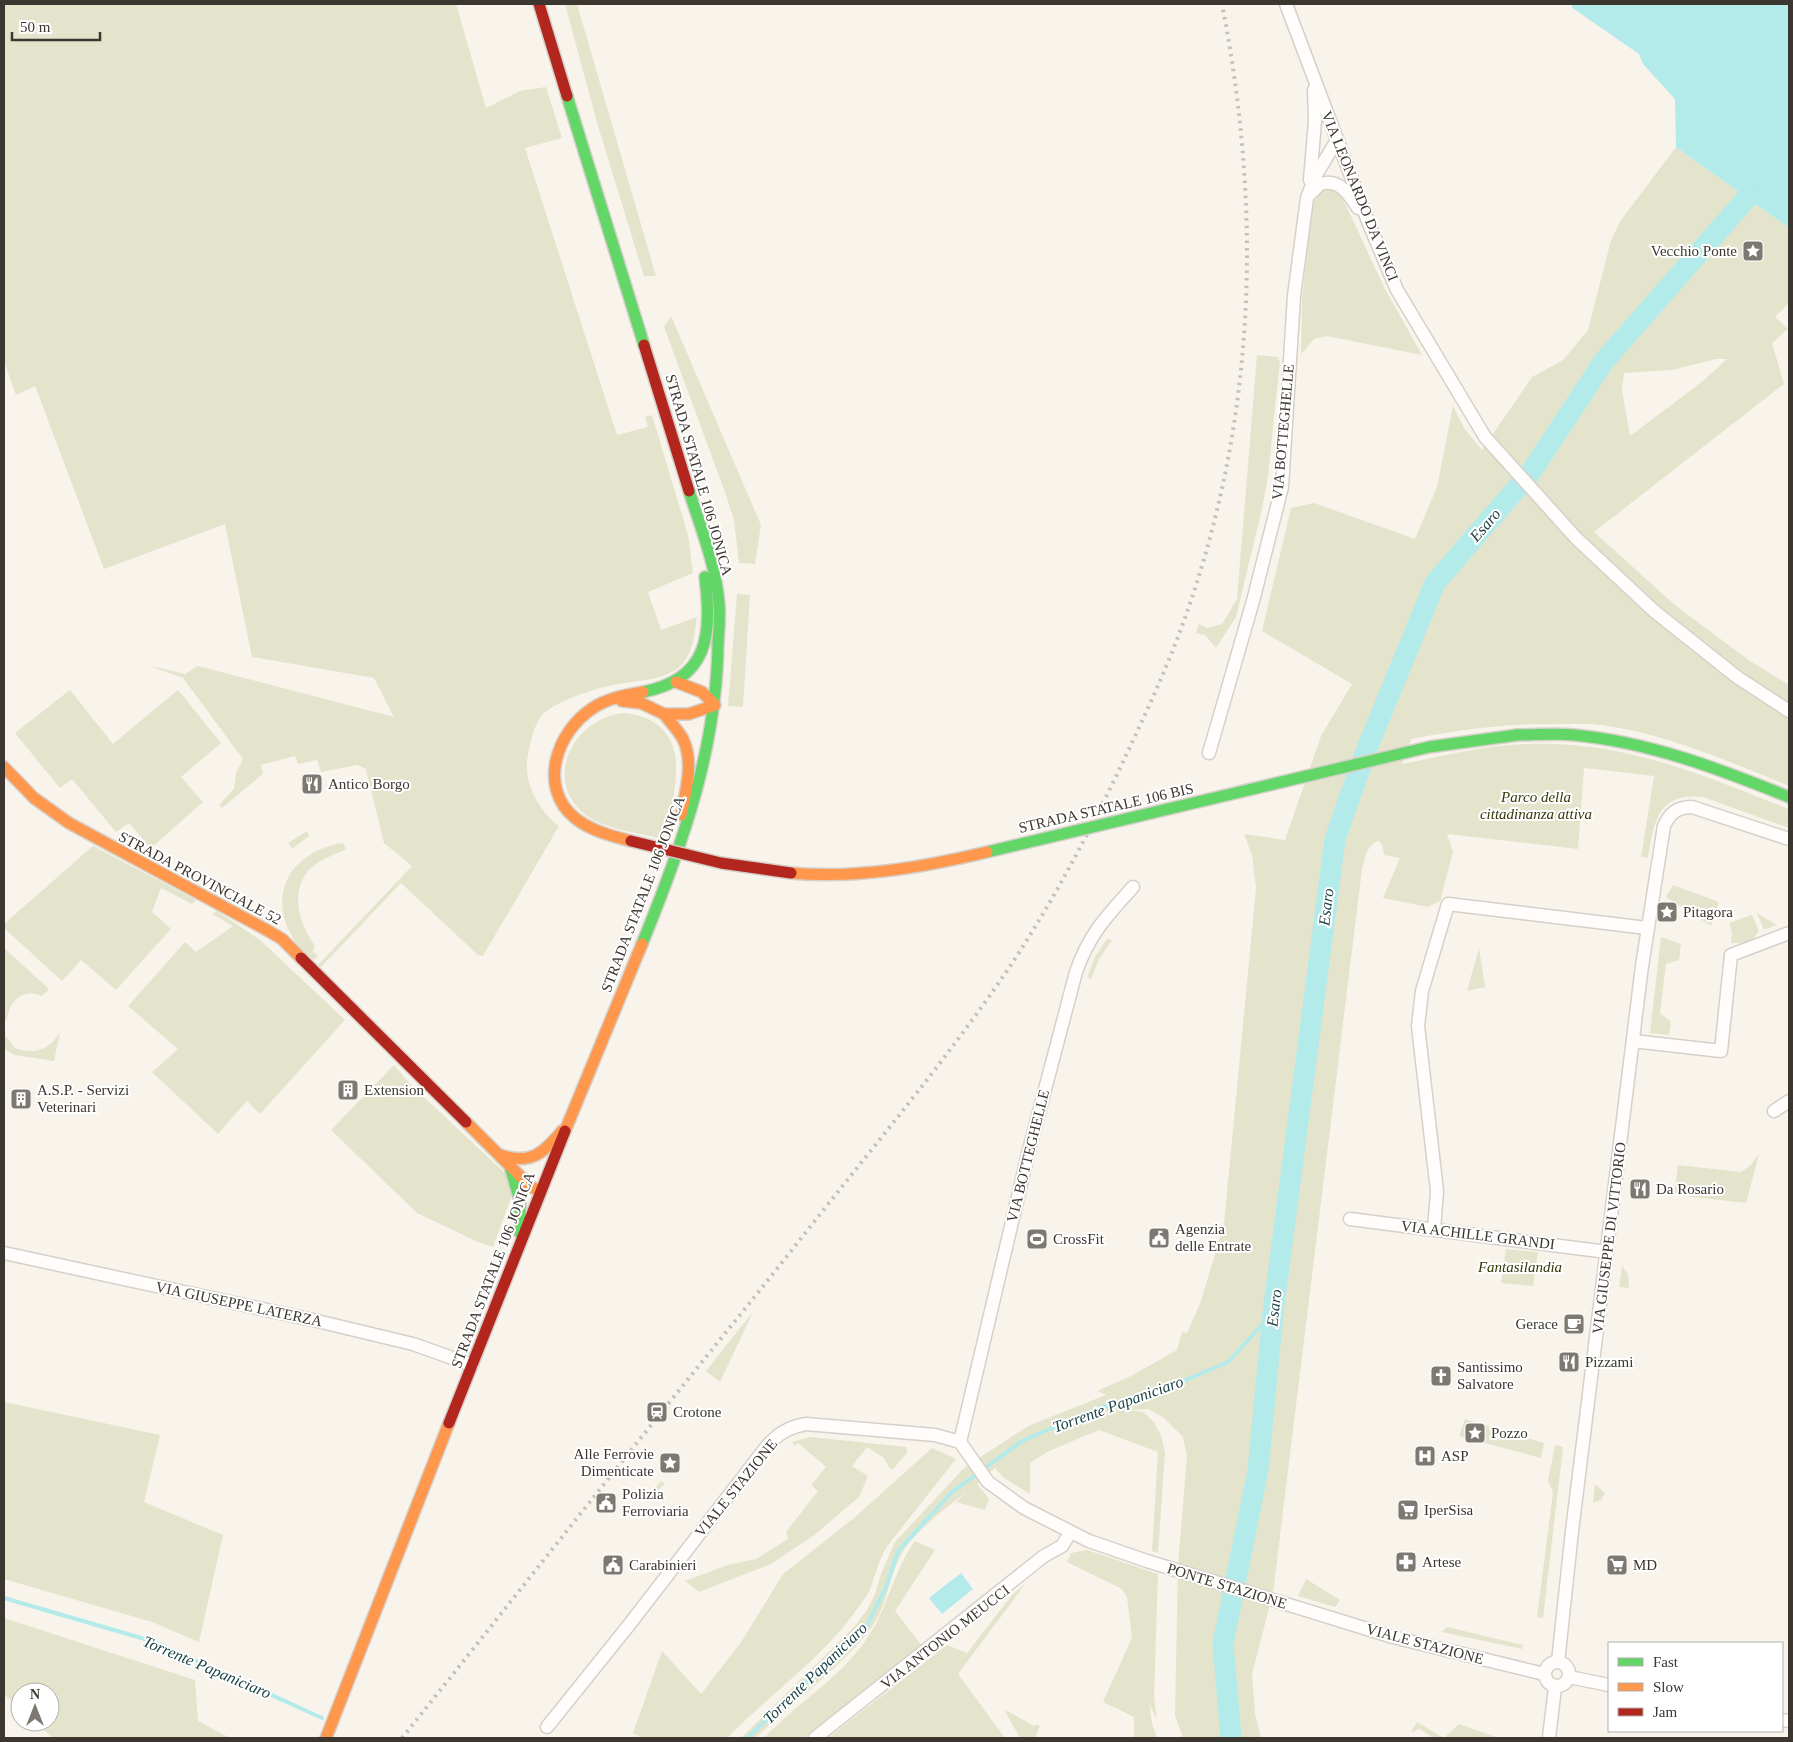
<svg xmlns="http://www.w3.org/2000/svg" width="1793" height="1742" font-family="Georgia,serif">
  <rect width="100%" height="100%" fill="#f8f3eb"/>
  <g fill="#e4e4cd" fill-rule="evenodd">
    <path d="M4,4h452l30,104 34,-17 26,-4 16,51 -37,10 92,287 31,-8 -3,-10 7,-2 36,120 5,38 -45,19 13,38 36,-13c-3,20 -4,42 -23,54 -16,9 -38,10 -56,13 -22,4 -57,15 -74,29 -10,8 -16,38 -17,50 -2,23 14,50 32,63l-76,130 -5,-1 -77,-72 -80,84 -3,-2 94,-99 -28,-23 -18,-74 -9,-4 -36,7 -4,-12 -19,4 -3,-8 -34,9 2,9 -41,34 -3,-3 15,-16 2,-16 7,-14 -60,-81 -36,-13 38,9 13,-8 196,51 -20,-39 -122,-21 -27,-133 -121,45 -69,-183 -19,9 -12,-34z"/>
    <polygon points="565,4 577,4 656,276 644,276 598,126"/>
    <path d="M1676,147l113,81v75l-14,14 13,12 -16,14 12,41 -190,148 82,74 74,55 39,24v101c-61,-25 -122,-52 -188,-61 -12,-2 -26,-1 -38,-1 -53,-1 -100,5 -152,15l-9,25c42,-8 84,-19 127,-20 97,-3 173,31 260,65v19l-86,-31c-46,-5 -49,25 -55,61l-7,-1 13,-81 -70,-8 -6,81 -131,-15 6,18 -13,49 -12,6 -45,-9 17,-40 -16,-3 -2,-11 -4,-3c-11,3 -13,18 -16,28l-89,724 -21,81 3,40 6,24h-78l-8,-23 3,-150 9,-109 -4,-19 -20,-20 -15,-8 -18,1 13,2 10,9 8,14 4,18 -7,100 -6,-2 6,-99 -59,-22 -50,21 -19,12v31l-26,-16 -9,-10 -18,16 12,15 -4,11 -29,-8 11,-10c-23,17 -58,43 -69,69 -10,22 -12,47 -27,67 -32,42 -78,73 -115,110h-15l112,-110 14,-18 8,-16 6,-20 14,-32 69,-74 64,-42 78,-31 -9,-4 34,-15 46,-26 5,-18 5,1 14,-32 23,-77 32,-336 -4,-33 -8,-21 41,6 36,-104 31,-52 -90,-53 29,-123 23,-5 101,36 22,-52 16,-81 11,22 18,22 50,-73 31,-17 25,-30 23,-90 10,-20zM1716,359h11l-24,22 -73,55 -8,-46 2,-17 48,-3z"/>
    <polygon points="1332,187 1341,195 1385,289 1422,355 1327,336 1314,339 1301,354 1302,300 1312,205 1323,188"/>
    <polygon points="671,316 761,525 755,564 739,563 734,520 724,489 664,327"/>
    <polygon points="1257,355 1278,357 1278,361 1280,360 1268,477 1261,513 1236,617 1216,648 1205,635 1196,633 1199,624 1207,628 1222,624 1237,599"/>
    <polygon points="737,594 750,595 743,707 728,706"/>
    <polygon points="70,690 113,744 178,690 221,743 181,777 203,802 151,848 129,823 116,832 72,779 60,788 15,733"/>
    <path d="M625,713c72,9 51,78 38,126 -26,-7 -63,-9 -83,-29 -37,-38 -1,-94 45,-97z"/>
    <polygon points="307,831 309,836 292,849 288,843"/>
    <path d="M343,843l3,6c-13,6 -27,11 -37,21 -20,22 -9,55 6,76l-2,6 5,3 -4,5c-6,-6 -15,-12 -19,-19 -30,-46 -4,-90 48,-98z"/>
    <polygon points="93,846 196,900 192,904 161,888 152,912 171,929 116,990 81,960 62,981 4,928 4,924"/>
    <polygon points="1673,885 1719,902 1711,926 1666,897"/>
    <polygon points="217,911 260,940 345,1020 260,1114 247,1101 218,1134 152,1072 178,1049 128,1006 185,942 196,952 233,926 212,914"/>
    <polygon points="1757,913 1777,925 1764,930"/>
    <polygon points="1752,915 1759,931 1750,943 1731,943 1732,932 1729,923"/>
    <polygon points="1661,937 1681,944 1679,960 1666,964 1660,1013 1671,1022 1669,1035 1650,1033"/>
    <polygon points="1107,939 1112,940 1099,959 1091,979 1087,977 1095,957"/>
    <path d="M4,948l45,41 -7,7c-19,-8 -33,5 -35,24h-3z"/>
    <polygon points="1479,948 1485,987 1467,991"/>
    <path d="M60,1032l-6,29 -40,-6 -10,-6v-15l11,14c20,7 34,2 45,-16z"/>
    <polygon points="394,1065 412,1086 505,1173 512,1195 493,1247 478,1242 417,1213 331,1130"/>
    <polygon points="1759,1154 1746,1203 1674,1195 1678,1165 1741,1172 1751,1165"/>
    <polygon points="1506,1249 1538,1252 1533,1286 1501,1283"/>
    <polygon points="1622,1266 1628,1274 1629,1288 1619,1287"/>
    <polygon points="753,1312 720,1382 706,1371"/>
    <polygon points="4,1402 160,1435 144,1502 223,1535 199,1642 152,1622 4,1579"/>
    <polygon points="1465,1419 1544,1443 1541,1458 1459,1436"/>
    <polygon points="811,1437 906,1447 907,1453 893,1469 890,1469 884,1458 867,1447 852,1466 868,1476 859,1497 813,1536 771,1564 699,1592 685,1581 728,1565 756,1559 788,1539 786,1532 818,1491 811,1485 826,1467 798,1443 795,1446 791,1442"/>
    <polygon points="1555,1445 1563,1447 1543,1618 1537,1617 1553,1492 1548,1481"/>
    <path d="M932,1448l24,11 -68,86c-9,14 -12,27 -17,42 -4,10 -13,20 -19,29 -33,44 -86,82 -125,122h-85l-9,-5 29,-82 39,43 41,-53 41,-67 71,-56z"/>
    <polygon points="661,1481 665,1483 653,1497 644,1501"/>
    <polygon points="1595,1484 1605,1493 1601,1500 1593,1503"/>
    <path d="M915,1541l20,9 -40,61 27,35 -117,92h-41c32,-34 75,-59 102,-98 22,-31 27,-69 49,-99z"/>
    <polygon points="1087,1550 1158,1574 1154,1697 1157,1720 1149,1703 1152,1723 1157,1738 1134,1738 1134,1717 1103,1702 1132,1638 1127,1597 1122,1589 1067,1562 1071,1553"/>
    <polygon points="1306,1579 1340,1600 1335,1607 1298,1596"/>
    <polygon points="1026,1583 958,1674 1005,1738 828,1738 947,1645 967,1653 1012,1595"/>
    <polygon points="4,1618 195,1680 198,1721 230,1738 53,1738 35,1722 50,1722 50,1692 20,1692 20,1709 4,1694"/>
    <polygon points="1447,1627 1523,1645 1522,1649 1442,1632"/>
    <polygon points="1004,1709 1034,1726 1036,1724 1040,1726 1035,1738 1020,1738"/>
    <polygon points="1417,1722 1444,1738 1459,1724 1499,1738 1433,1738 1420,1729 1411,1732"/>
  </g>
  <g fill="#b3ebeb">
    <polygon points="1573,4 1789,4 1789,228 1676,147 1675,99 1643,64 1639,54 1571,7"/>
    <polygon points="961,1573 973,1589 942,1614 929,1598"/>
  </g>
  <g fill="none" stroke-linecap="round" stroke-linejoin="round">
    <g stroke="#b3ebeb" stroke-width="4">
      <polyline points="4,1598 155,1642 322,1718"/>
      <polyline points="747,1738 867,1625 886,1587 898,1551 952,1492 1022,1441 1099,1408 1174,1385 1228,1362 1273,1313"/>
    </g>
    <polyline stroke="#b3ebeb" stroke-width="21" points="1231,1738 1223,1644 1258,1470 1273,1313 1335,839 1366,751 1435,583 1531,472 1604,361 1747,198"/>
    <g stroke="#d5d0c9" stroke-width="15">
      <g id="street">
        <polyline points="1286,4 1369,224 1397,290 1485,437 1576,538 1654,611 1737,677 1789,711"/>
        <polyline points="1310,180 1315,121 1314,90"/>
        <path d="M1310,194l10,-10c19,-6 29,10 38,24"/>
        <polyline points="1209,753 1253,601 1282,487 1294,296 1307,198 1316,175 1337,140"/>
        <polyline points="1633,1041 1721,1051 1731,955 1789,933"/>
        <polyline points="1774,1111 1789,1101"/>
        <polyline points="1350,1219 1607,1252"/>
        <polyline points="1434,1230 1437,1191 1418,1026 1422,991 1448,904 1647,928"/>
        <polyline points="4,1253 313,1320 413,1344 472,1365"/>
        <path d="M960,1442l69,-292 47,-178c13,-38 31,-56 57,-85"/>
        <circle cx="1557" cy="1674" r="12"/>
        <path d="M1558,1662l14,-131 70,-565 22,-140c6,-13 13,-19 28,-19l97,32"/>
        <polyline points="1569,1677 1609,1685"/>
        <polyline points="1782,1720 1789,1721"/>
        <path d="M547,1727l82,-102 138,-179c12,-13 22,-19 39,-22l129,11 25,7 28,40 36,26 65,33 58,20 246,76 151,37"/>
        <polyline points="815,1738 1044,1556 1062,1546 1070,1533"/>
        <polyline points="1549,1738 1555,1687"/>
      </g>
    </g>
    <g stroke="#d5d0c9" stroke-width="14">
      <g id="fast">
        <polyline points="567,96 644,345"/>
        <path d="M643,692c66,-13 69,-57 62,-115"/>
        <path d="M1517,735c19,0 38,-2 57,0 75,7 146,34 215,62"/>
        <path d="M642,944c40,-98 75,-195 76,-302 1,-12 2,-25 1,-38 -3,-38 -18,-76 -30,-113"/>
        <polyline points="511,1170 520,1201 520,1233"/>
      </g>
    </g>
    <g stroke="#d5d0c9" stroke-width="14">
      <g id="slow">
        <polyline points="622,701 641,703 664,714 689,714 715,705 702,692 676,682"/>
        <path d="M664,714c6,8 14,16 19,25 11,23 3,52 -2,76"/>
        <polyline points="4,767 34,798 69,823 265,929 282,939 301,958"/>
        <path d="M631,841c-19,-5 -40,-10 -56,-23 -38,-31 -18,-87 18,-110 15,-10 33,-13 50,-16"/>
        <polyline points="466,1122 531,1187 540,1191"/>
        <polyline points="565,1131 642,944"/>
        <path d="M500,1155c30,10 43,-1 62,-24"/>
        <polyline points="326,1738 449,1423"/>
      </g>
    </g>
    <g stroke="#d5d0c9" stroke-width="14">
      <g id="jam">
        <polyline points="539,4 567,96"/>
        <polyline points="644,345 689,491"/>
        <polyline points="301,958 466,1122"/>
        <polyline points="449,1423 565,1131"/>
      </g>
    </g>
    <use href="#street" stroke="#fefdfc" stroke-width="12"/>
    <use href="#fast" stroke="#63d668" stroke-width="11"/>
    <use href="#slow" stroke="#ff974d" stroke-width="11"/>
    <use href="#jam" stroke="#b3261e" stroke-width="11"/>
    <path stroke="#c2c1bf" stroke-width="4" stroke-dasharray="2.5 5" stroke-linecap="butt" d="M402,1738c113,-141 224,-283 338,-423 42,-52 83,-105 125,-157 44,-55 88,-110 128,-167 51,-72 91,-148 129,-227 21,-45 43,-91 60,-138 74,-202 81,-412 40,-622"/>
    <g stroke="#d5d0c9" stroke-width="14" stroke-linecap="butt">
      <polyline id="fast-bridge" points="987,852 1429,747 1517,735"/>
    </g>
    <g stroke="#d5d0c9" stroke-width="14" stroke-linecap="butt">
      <path id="slow-bridge" d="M791,873c66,6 133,-6 196,-21"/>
    </g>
    <g stroke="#d5d0c9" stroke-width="14" stroke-linecap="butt">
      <polyline id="jam-bridge" points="631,841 721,863 791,873"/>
    </g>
    <use href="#fast-bridge" stroke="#63d668" stroke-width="11"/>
    <use href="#slow-bridge" stroke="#ff974d" stroke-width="11"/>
    <use href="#jam-bridge" stroke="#b3261e" stroke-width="11"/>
  </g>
  <defs>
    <g id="sight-square" transform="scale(1.125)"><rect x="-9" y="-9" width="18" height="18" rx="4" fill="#7d7871" stroke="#fff"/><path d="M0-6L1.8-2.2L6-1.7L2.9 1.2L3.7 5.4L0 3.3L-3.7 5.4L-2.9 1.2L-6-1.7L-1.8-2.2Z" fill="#fff"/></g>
    <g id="restaurant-square" transform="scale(1.125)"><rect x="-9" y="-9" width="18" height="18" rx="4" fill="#7d7871" stroke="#fff"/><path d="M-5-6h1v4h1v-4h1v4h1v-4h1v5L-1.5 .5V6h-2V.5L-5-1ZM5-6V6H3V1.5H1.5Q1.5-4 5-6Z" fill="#fff"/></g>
    <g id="building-square" transform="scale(1.125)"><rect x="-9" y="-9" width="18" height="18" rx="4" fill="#7d7871" stroke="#fff"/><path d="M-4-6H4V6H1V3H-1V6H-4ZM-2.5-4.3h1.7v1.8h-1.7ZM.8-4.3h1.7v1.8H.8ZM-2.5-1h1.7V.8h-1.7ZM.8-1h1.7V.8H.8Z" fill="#fff"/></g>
    <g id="civic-square" transform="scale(1.125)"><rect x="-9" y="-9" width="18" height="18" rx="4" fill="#7d7871" stroke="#fff"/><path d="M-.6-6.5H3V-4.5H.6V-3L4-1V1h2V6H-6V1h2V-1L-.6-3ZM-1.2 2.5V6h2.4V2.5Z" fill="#fff"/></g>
    <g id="stadium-square" transform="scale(1.125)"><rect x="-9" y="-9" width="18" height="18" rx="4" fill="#7d7871" stroke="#fff"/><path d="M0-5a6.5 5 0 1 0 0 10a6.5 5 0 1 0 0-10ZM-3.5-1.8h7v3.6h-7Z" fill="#fff"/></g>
    <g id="cafe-square" transform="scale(1.125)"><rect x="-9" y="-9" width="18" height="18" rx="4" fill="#7d7871" stroke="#fff"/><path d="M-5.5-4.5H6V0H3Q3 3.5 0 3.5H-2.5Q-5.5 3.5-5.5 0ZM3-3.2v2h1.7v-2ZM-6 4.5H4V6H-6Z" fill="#fff"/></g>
    <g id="church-square" transform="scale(1.125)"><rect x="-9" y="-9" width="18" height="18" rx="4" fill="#7d7871" stroke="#fff"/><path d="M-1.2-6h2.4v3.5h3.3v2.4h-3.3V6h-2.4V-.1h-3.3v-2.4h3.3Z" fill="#fff"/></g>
    <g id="station-square" transform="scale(1.125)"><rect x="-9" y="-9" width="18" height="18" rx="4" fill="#7d7871" stroke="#fff"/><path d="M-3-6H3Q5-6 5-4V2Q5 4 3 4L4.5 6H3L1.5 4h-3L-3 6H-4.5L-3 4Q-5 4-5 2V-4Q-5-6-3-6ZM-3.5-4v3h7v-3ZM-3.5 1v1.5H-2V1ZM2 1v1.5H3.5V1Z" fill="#fff"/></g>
    <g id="hospital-square" transform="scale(1.125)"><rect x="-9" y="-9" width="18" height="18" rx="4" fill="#7d7871" stroke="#fff"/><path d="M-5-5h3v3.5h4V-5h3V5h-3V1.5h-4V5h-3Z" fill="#fff"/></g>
    <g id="supermarket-square" transform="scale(1.125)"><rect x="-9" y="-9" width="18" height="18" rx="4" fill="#7d7871" stroke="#fff"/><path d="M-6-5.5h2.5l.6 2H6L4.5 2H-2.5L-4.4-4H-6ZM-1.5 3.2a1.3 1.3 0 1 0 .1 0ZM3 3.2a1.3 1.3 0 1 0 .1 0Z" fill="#fff"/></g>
    <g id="pharmacy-square" transform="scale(1.125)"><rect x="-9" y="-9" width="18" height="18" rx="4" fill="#7d7871" stroke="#fff"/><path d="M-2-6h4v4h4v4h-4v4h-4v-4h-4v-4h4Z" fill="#fff"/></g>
  </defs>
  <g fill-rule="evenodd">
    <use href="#sight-square" x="1753" y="251"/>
    <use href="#restaurant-square" x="312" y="784"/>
    <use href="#sight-square" x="1667" y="912"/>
    <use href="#building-square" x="348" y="1090"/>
    <use href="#building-square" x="21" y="1099"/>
    <use href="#restaurant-square" x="1640" y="1189"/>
    <use href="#civic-square" x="1159" y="1238"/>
    <use href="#stadium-square" x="1037" y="1239"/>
    <use href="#cafe-square" x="1574" y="1324"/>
    <use href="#restaurant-square" x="1569" y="1362"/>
    <use href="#church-square" x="1441" y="1376"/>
    <use href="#station-square" x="657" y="1412"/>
    <use href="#sight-square" x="1475" y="1433"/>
    <use href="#hospital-square" x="1425" y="1456"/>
    <use href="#sight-square" x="670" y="1463"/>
    <use href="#civic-square" x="606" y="1503"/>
    <use href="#supermarket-square" x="1408" y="1510"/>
    <use href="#pharmacy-square" x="1406" y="1562"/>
    <use href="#civic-square" x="613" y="1565"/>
    <use href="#supermarket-square" x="1617" y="1565"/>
  </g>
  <g text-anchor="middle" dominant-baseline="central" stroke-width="4" stroke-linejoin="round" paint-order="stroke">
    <g font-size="15" fill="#3b362f" stroke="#fff">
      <text transform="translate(1360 196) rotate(68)">VIA LEONARDO DA VINCI</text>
      <text transform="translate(1283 432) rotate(-85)">VIA BOTTEGHELLE</text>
      <text transform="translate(699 475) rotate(74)">STRADA STATALE 106 JONICA</text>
      <text transform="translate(1106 808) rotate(-13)">STRADA STATALE 106 BIS</text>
      <text transform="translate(200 878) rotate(28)">STRADA PROVINCIALE 52</text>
      <text transform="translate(643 894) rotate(-69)">STRADA STATALE 106 JONICA</text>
      <text transform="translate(1028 1156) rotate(-76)">VIA BOTTEGHELLE</text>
      <text transform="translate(1478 1235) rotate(7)">VIA ACHILLE GRANDI</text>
      <text transform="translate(1609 1238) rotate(-83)">VIA GIUSEPPE DI VITTORIO</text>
      <text transform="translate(493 1270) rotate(-69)">STRADA STATALE 106 JONICA</text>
      <text transform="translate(239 1304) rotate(12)">VIA GIUSEPPE LATERZA</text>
      <text transform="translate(736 1488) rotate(-51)">VIALE STAZIONE</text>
      <text transform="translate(1227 1586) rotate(17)">PONTE STAZIONE</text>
      <text transform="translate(945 1637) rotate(-38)">VIA ANTONIO MEUCCI</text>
      <text transform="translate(1425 1644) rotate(15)">VIALE STAZIONE</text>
    </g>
    <g font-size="15" fill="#3b362f" stroke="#fff" text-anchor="start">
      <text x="1737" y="251" text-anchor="end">Vecchio Ponte</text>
      <text x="328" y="784">Antico Borgo</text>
      <text x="1683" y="912">Pitagora</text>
      <text x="37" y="1090">A.S.P. - Servizi<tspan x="37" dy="17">Veterinari</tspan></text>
      <text x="364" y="1090">Extension</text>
      <text x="1656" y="1189">Da Rosario</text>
      <text x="1175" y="1229">Agenzia<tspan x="1175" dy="17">delle Entrate</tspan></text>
      <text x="1053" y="1239">CrossFit</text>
      <text x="1558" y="1324" text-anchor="end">Gerace</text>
      <text x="1585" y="1362">Pizzami</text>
      <text x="1457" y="1367">Santissimo<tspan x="1457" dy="17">Salvatore</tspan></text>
      <text x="673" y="1412">Crotone</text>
      <text x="1491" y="1433">Pozzo</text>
      <text x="654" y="1454" text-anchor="end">Alle Ferrovie<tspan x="654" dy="17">Dimenticate</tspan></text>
      <text x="1441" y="1456">ASP</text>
      <text x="622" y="1494">Polizia<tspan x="622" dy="17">Ferroviaria</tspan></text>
      <text x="1424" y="1510">IperSisa</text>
      <text x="1422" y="1562">Artese</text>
      <text x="629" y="1565">Carabinieri</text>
      <text x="1633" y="1565">MD</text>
    </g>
    <g font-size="15" font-style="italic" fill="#343707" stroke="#fff">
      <text x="1536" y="797">Parco della<tspan x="1536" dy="17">cittadinanza attiva</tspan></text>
      <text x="1520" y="1267">Fantasilandia</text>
    </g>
    <g font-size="16" font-style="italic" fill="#1b4244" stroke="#fff">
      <text transform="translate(1485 525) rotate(-49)">Esaro</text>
      <text transform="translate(1326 907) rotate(-83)">Esaro</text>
      <text transform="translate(1274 1308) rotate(-83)">Esaro</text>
      <text transform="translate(1118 1404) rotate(-20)">Torrente Papaniciaro</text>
      <text transform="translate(207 1667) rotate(23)">Torrente Papaniciaro</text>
      <text transform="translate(815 1673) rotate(-44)">Torrente Papaniciaro</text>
    </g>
  </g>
  <rect width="1793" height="1742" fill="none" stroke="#3b362f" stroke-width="10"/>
  <rect x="1608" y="1642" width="175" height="90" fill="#ffffff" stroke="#b1afac"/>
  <rect x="1618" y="1658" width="25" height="8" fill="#63d668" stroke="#b1afac"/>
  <text x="1653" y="1667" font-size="15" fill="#3b362f">Fast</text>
  <rect x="1618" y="1683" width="25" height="8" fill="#ff974d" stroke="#b1afac"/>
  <text x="1653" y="1692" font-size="15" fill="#3b362f">Slow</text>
  <rect x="1618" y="1708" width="25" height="8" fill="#b3261e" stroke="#b1afac"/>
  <text x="1653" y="1717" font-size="15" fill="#3b362f">Jam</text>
  <g transform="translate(35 1707)"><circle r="24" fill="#ffffff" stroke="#b1afac"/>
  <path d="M0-4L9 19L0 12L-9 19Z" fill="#7d7871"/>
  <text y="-8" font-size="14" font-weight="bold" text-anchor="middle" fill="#3b362f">N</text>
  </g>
  <path d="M12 32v8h88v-8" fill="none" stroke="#3b362f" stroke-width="2.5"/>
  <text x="20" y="32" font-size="15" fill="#3b362f" stroke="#ffffff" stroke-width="4" paint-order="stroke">50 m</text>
</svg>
